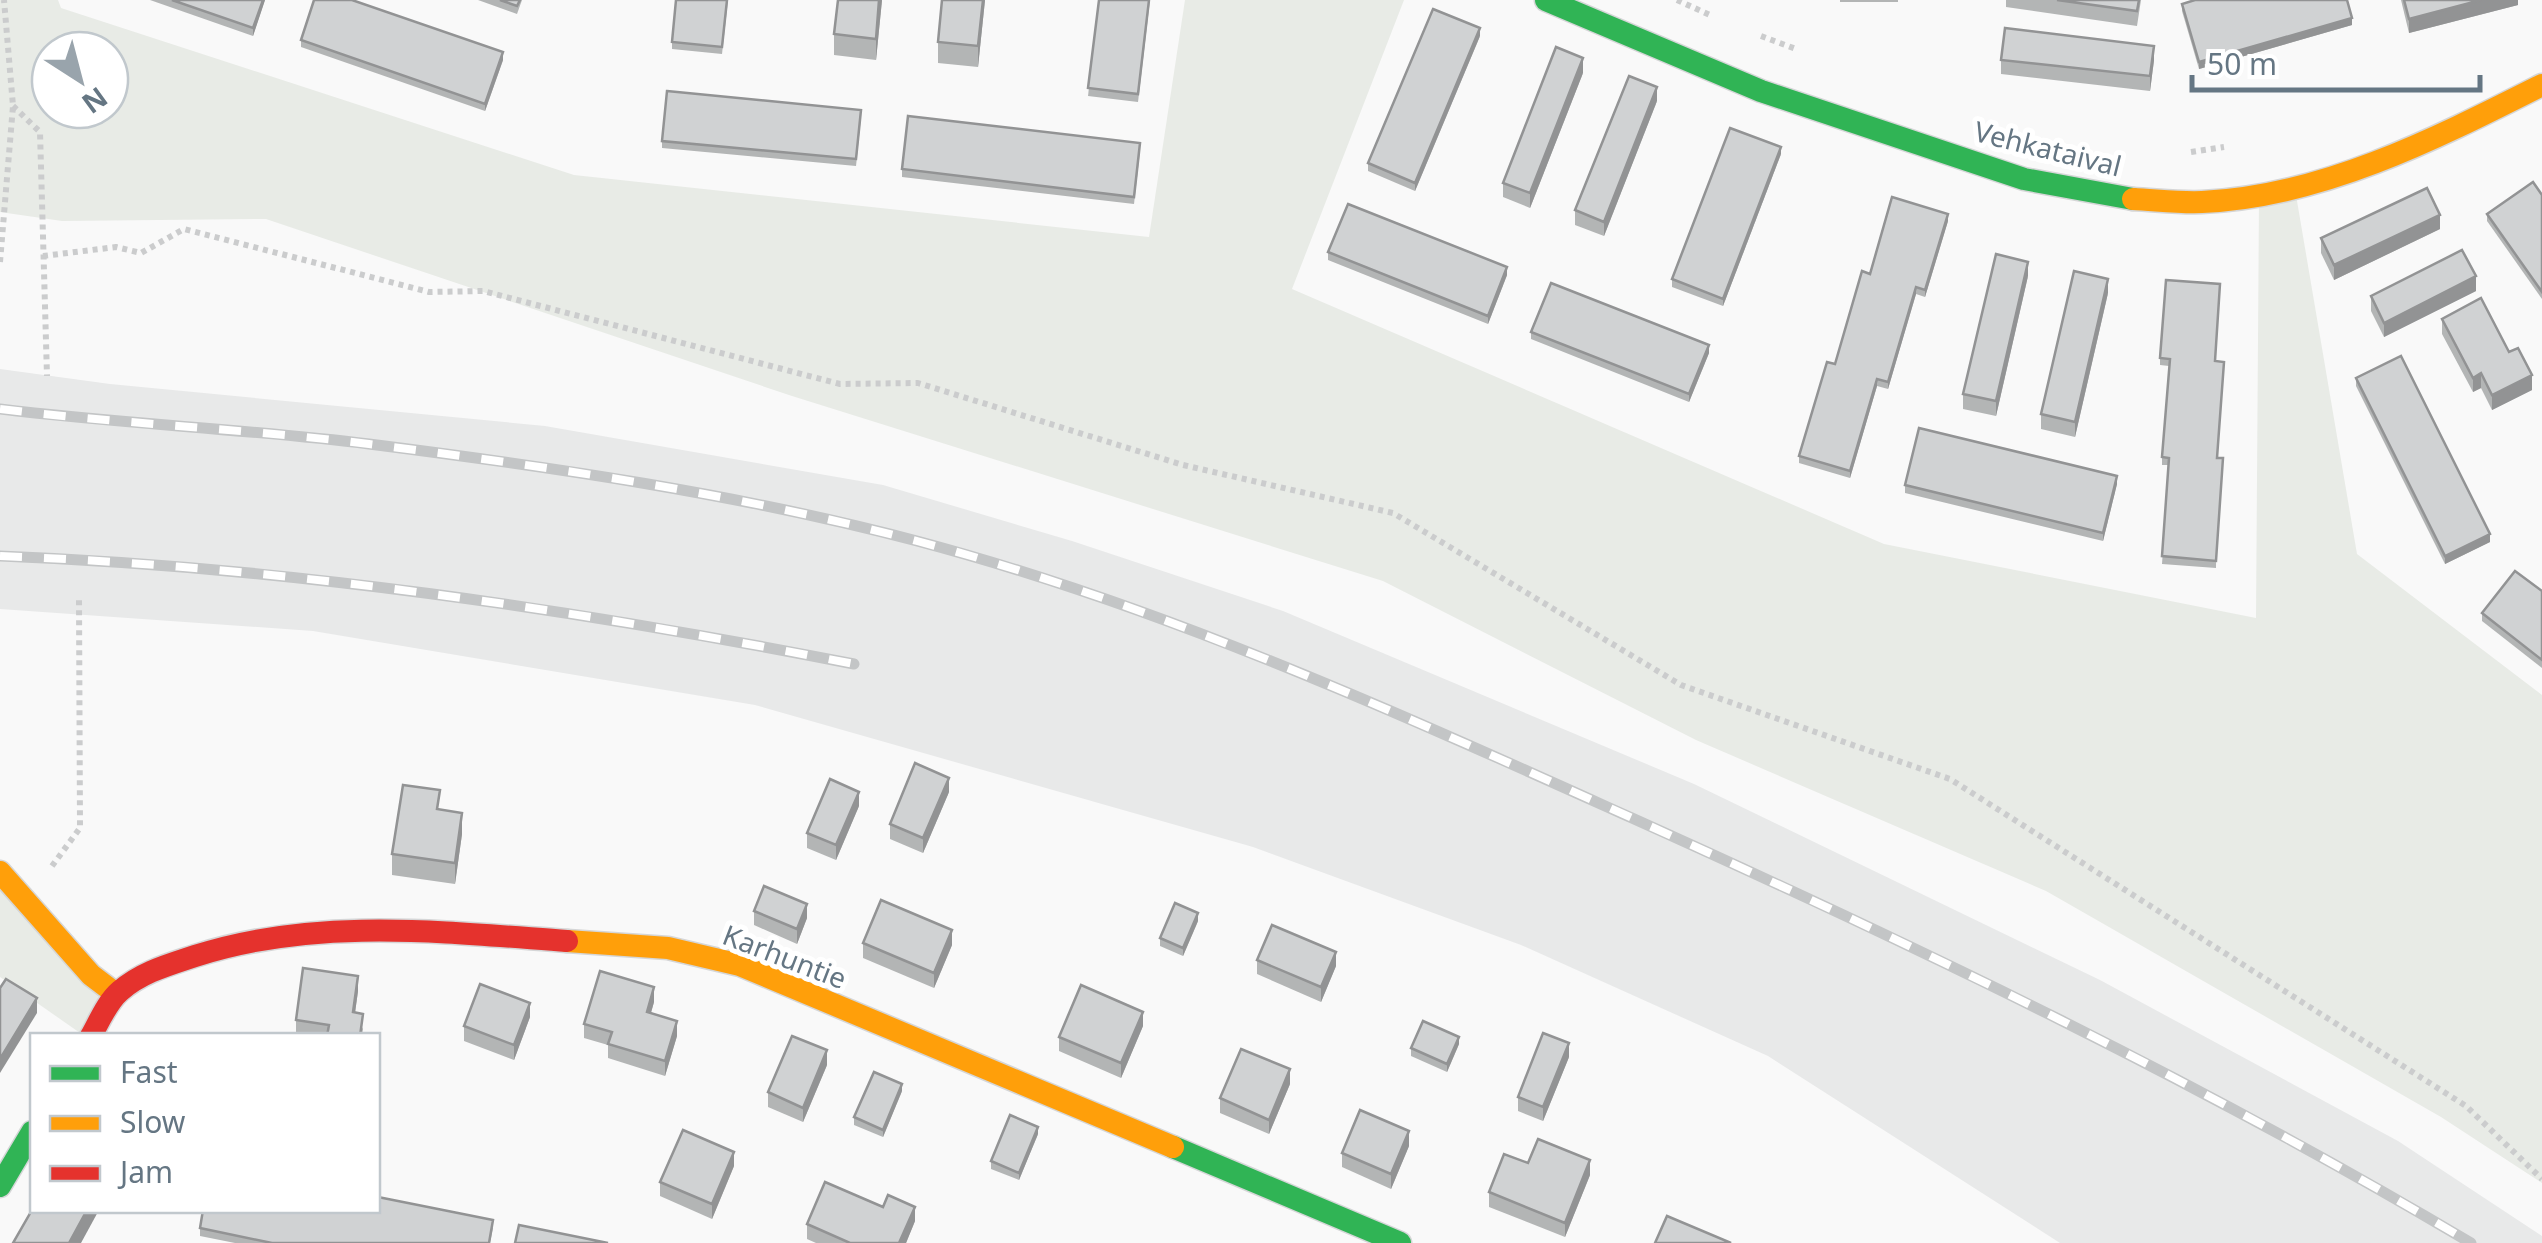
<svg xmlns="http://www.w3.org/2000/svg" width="2542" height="1243" font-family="'Noto Sans',sans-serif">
  <rect width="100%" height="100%" fill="#f9f9f9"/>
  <polygon fill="#e8e9e9" points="0,369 110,384 545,426 883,485 1072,541 1283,611 1694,784 2100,980 2398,1141 2542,1236 2542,1243 2060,1243 1768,1056 1521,945 1253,847 755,705 313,631 0,609"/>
  <g fill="#e8ebe6" fill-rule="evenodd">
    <path d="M0,0h58l3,8 513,167 575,62 36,-237h219l-112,289 592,255 372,74 3,-418 37,-5 61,359 185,141v488l-101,-66 -395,-226 -350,-151 -313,-159 -591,-185 -526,-177 -204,2 -62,-9zM50,50h60v60h-60z"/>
    <polygon points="0,884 110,996 83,1035 0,977"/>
  </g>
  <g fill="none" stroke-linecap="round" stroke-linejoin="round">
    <g stroke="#d5d6d7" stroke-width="25">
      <g id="fast">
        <polyline points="1546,0 1761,91 2024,179 2133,199"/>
        <polyline points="1173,1147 1400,1243"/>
        <polyline points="0,1186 32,1132"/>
      </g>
    </g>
    <g stroke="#d5d6d7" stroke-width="25">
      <g id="slow">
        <path d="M2133,199c23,1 46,4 69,3 120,-5 235,-64 340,-117"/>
        <polyline points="0,872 91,975 116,994"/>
        <polyline points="567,941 668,948 740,965 1173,1147"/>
      </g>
    </g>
    <g stroke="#d5d6d7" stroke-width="25">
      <path id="jam" d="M91,1036c8,-14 16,-34 29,-45 22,-19 48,-26 75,-35 121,-39 248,-24 372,-15"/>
    </g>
    <g stroke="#cbcccd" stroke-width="6" stroke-dasharray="5 5" stroke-linecap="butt">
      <polyline points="1677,0 1712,16"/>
      <polyline points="1761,36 1796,49"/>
      <polyline points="13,106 40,132 47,376"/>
      <polyline points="2191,152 2224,147"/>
      <polyline points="43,256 116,247 141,253 184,229 429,292 483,291 840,384 918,383 1183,465 1393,513 1681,685 1950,779 2466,1106 2542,1179"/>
      <polyline points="0,262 13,106 4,0"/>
      <polyline points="52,866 80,828 79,598"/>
    </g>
    <use href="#fast" stroke="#30b455" stroke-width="22"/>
    <use href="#slow" stroke="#ff9f0a" stroke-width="22"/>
    <use href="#jam" stroke="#e5322d" stroke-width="22"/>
    <g stroke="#c3c5c6" stroke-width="11">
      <g id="rail">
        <path d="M0,409c123,15 247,20 369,35 183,23 370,50 548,97 249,66 481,172 715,277 287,129 568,264 839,425"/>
        <path d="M0,556c287,11 572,53 854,108"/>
      </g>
    </g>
    <use href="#rail" stroke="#fff" stroke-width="8" stroke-dasharray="22" stroke-linecap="butt"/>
  </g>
  <g fill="#b3b5b5">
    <polygon points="150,0 265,0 253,36"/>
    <polygon points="478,0 522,0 517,14"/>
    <polygon points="728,0 722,54 672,49 672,42"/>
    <polygon points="882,0 876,60 834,55 834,34"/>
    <polygon points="942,0 985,0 978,67 938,63 938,42"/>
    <polygon points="1099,0 1150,0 1138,102 1088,96"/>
    <rect x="1840" y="0" width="58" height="2"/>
    <polygon points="2006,0 2141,0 2137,26 2006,7"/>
    <polygon points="2401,0 2518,0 2518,5 2409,33"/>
    <polygon points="2182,4 2352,25 2199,69 2182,11"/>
    <polygon points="1480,36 1415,191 1368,171 1368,163"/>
    <polygon points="301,40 503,60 485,111 301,47"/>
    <polygon points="2001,60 2154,60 2150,91 2001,74"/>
    <polygon points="1583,73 1530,208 1503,197 1503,183"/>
    <polygon points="1657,101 1604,236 1575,225 1575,210"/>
    <polygon points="861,117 856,166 662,148 662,141"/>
    <polygon points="1140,151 1134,204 902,177 902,169"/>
    <polygon points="1781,154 1723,306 1672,287 1672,279"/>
    <polygon points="2542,195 2542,299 2487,221 2487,214"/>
    <polygon points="1948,221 1925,297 1916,294 1888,389 1877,386 1850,478 1799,463 1799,456 1870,274"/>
    <polygon points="2440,229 2334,280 2321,253 2321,238"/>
    <polygon points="1328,252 1507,275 1488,324 1328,260"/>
    <polygon points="2028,276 1996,416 1963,409 1963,394"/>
    <polygon points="2476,291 2384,337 2371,311 2371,296"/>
    <polygon points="2108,293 2075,437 2041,429 2041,414"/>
    <polygon points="2442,319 2509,352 2532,390 2492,410 2481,388 2473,392 2442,334"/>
    <polygon points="1531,332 1709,353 1689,402 1531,339"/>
    <polygon points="2160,358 2215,361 2217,458 2216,568 2162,564 2169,465 2162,465 2162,457 2169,366 2160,365"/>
    <polygon points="2356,378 2490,542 2445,564 2356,386"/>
    <polygon points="2117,484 2103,541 1905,493 1905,485"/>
    <polygon points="2542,591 2542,668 2482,621 2482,613"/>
    <polygon points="949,792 923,853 890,839 890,824"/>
    <polygon points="859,806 836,860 807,848 807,833"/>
    <polygon points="440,809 462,834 455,884 392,875 392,854"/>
    <polygon points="754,911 807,918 797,944 754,925"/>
    <polygon points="1198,921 1183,956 1160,946 1160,938"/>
    <polygon points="863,943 952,945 934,988 863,958"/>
    <polygon points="1257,960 1336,966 1321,1002 1257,974"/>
    <polygon points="358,991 355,1013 363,1029 362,1036 296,1035 296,1020"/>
    <polygon points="654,1002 651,1013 677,1036 665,1076 608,1058 608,1045 584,1038 584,1024"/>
    <polygon points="530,1017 514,1060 464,1041 464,1026"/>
    <polygon points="1143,1026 1121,1078 1059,1051 1059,1037"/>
    <polygon points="1459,1044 1447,1072 1411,1056 1411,1048"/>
    <polygon points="1569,1057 1543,1121 1518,1111 1518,1097"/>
    <polygon points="827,1065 803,1122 768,1107 768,1092"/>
    <polygon points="1290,1084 1269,1134 1220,1113 1220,1098"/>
    <polygon points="902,1091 883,1137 854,1125 854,1117"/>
    <polygon points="1038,1134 1019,1180 991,1169 991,1161"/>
    <polygon points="1409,1146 1391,1189 1342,1167 1342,1153"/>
    <polygon points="734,1166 712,1219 660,1196 660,1182"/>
    <polygon points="1590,1175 1565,1237 1489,1207 1489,1192"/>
    <polygon points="915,1221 906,1243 816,1243 807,1239 807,1224"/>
    <polygon points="200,1228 493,1228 490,1243 235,1243 200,1236"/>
  </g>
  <g fill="#929394">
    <polygon points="263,0 265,0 253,36 253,28"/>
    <polygon points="879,0 882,0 876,60 876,39"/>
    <polygon points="983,0 985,0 978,67 978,46"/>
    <polygon points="2481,0 2518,0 2518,5 2409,33 2409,19"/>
    <polygon points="2352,18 2352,25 2199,69 2199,62"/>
    <polygon points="1480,28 1480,36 1415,191 1415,183"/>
    <polygon points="2154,46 2154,60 2150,91 2150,76"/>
    <polygon points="503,52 503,60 485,111 485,104"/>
    <polygon points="1583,58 1583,73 1530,208 1530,193"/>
    <polygon points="1657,87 1657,101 1604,236 1604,222"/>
    <polygon points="1781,147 1781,154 1723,306 1723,299"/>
    <polygon points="1948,214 1948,221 1925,297 1925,290"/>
    <polygon points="2440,215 2440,229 2334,280 2334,265"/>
    <polygon points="2028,262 2028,276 1996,416 1996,401"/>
    <polygon points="1507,267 1507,275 1488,324 1488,316"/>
    <polygon points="2476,276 2476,291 2384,337 2384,323"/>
    <polygon points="2108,279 2108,293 2075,437 2075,422"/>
    <polygon points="1916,287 1916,294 1888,389 1888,382"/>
    <polygon points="1709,345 1709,353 1689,402 1689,394"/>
    <polygon points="2481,373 2481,388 2473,392 2473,378"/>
    <polygon points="2532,375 2532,390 2492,410 2492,395"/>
    <polygon points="1877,379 1877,386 1850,478 1850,471"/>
    <polygon points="2117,476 2117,484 2103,541 2103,533"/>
    <polygon points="2490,534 2490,542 2445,564 2445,556"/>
    <polygon points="949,778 949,792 923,853 923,838"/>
    <polygon points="859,792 859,806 836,860 836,845"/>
    <polygon points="462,813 462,834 455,884 455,863"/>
    <polygon points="807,904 807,918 797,944 797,929"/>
    <polygon points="1198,913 1198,921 1183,956 1183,948"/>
    <polygon points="952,930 952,945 934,988 934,973"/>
    <polygon points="1336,952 1336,966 1321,1002 1321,987"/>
    <polygon points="358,976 358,991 353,1027 353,1012"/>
    <polygon points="654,987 654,1002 647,1026 647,1012"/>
    <polygon points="37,998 37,1013 0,1073 0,1059"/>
    <polygon points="530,1003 530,1017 514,1060 514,1045"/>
    <polygon points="1143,1012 1143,1026 1121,1078 1121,1063"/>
    <polygon points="677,1021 677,1036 665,1076 665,1061"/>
    <polygon points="1459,1037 1459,1044 1447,1072 1447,1064"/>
    <polygon points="1569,1043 1569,1057 1543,1121 1543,1107"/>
    <polygon points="827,1050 827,1065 803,1122 803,1108"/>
    <polygon points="1290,1069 1290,1084 1269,1134 1269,1120"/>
    <polygon points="902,1084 902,1091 883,1137 883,1130"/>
    <polygon points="1038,1127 1038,1134 1019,1180 1019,1173"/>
    <polygon points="1409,1131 1409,1146 1391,1189 1391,1174"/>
    <polygon points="734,1152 734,1166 712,1219 712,1204"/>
    <polygon points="1590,1160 1590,1175 1565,1237 1565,1223"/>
    <polygon points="915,1207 915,1221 906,1243 899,1243"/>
    <polygon points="87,1210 99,1210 81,1243 69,1243"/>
  </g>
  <g fill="#d0d2d3" stroke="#929394" stroke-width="2.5">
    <polygon points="172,0 263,0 253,28"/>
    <polygon points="314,0 352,0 503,52 485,104 301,40"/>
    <polygon points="500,0 520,0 517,6"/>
    <polygon points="676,0 727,0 722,47 672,42"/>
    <polygon points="838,0 879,0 876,39 834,34"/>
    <polygon points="942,0 983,0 978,46 938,42"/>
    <polygon points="1099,0 1149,0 1138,94 1088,88"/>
    <polygon points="2057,0 2139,0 2137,11"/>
    <polygon points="2195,0 2347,0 2352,18 2199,62 2182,4"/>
    <polygon points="2404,0 2481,0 2409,19"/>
    <polygon points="1433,9 1480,28 1415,183 1368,163"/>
    <polygon points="2005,28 2154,46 2150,76 2001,60"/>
    <polygon points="1556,47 1583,58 1530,193 1503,183"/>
    <polygon points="1629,76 1657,87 1604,222 1575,210"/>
    <polygon points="667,91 861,110 856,159 662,141"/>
    <polygon points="908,116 1140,143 1134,197 902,169"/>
    <polygon points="1730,128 1781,147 1723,299 1672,279"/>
    <polygon points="2533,182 2542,195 2542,292 2487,214"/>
    <polygon points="2427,188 2440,215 2334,265 2321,238"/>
    <polygon points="1892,197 1948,214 1925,290 1916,287 1888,382 1877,379 1850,471 1799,456 1827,362 1835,364 1862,271 1870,274"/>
    <polygon points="1348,204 1507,267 1488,316 1328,252"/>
    <polygon points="2462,250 2476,276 2384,323 2371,296"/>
    <polygon points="1996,254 2028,262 1996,401 1963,394"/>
    <polygon points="2074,271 2108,279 2075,422 2041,414"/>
    <polygon points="2166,280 2220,284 2215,361 2224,362 2217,458 2223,458 2216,561 2162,556 2169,458 2162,457 2170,359 2160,358"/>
    <polygon points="1551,283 1709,345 1689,394 1531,332"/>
    <polygon points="2481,298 2509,352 2518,348 2532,375 2492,395 2481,373 2473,378 2442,319"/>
    <polygon points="2401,356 2490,534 2445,556 2356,378"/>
    <polygon points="1919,428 2117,476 2103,533 1905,485"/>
    <polygon points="2515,571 2542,591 2542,660 2482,613"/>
    <polygon points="915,763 949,778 923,838 890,824"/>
    <polygon points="830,779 859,792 836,845 807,833"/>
    <polygon points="403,785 440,790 437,809 462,813 455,863 392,854"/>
    <polygon points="764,886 807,904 797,929 754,911"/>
    <polygon points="881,900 952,930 934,973 863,943"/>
    <polygon points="1175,903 1198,913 1183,948 1160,938"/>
    <polygon points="1272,925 1336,952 1321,987 1257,960"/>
    <polygon points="303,968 358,976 353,1012 363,1014 360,1036 327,1036 329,1025 296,1020"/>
    <polygon points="600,971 654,987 647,1012 677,1021 665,1061 608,1044 612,1032 584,1024"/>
    <polygon points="6,979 37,998 0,1059 0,988"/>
    <polygon points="480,984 530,1003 514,1045 464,1026"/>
    <polygon points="1081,985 1143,1012 1121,1063 1059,1037"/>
    <polygon points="1423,1021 1459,1037 1447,1064 1411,1048"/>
    <polygon points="1543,1033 1569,1043 1543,1107 1518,1097"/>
    <polygon points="792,1036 827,1050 803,1108 768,1092"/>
    <polygon points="1241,1049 1290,1069 1269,1120 1220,1098"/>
    <polygon points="874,1072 902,1084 883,1130 854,1117"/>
    <polygon points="1360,1110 1409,1131 1391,1174 1342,1153"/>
    <polygon points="1010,1115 1038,1127 1019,1173 991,1161"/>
    <polygon points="683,1130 734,1152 712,1204 660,1182"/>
    <polygon points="1538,1139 1590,1160 1565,1223 1489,1192 1504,1154 1528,1163"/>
    <polygon points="825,1182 883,1207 888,1195 915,1207 899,1243 850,1243 807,1224"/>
    <polygon points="378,1197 493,1220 489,1243 272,1243 200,1228 203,1210 378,1210"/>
    <polygon points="32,1210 87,1210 69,1243 13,1243"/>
    <polygon points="1667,1216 1731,1243 1655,1243"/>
    <polygon points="519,1225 608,1243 515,1243"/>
  </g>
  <g text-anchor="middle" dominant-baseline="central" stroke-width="10" stroke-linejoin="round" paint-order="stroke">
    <g font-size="28" fill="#657683" stroke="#fff">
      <text transform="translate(2048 148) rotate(14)">Vehkataival</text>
      <text transform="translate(785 956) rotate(21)">Karhuntie</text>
    </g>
  </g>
  <rect x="30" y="1033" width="350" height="180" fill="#ffffff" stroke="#c1c8cd" stroke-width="2.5"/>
  <rect x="50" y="1066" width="50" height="15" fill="#30b455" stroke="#c1c8cd" stroke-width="2.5"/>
  <text x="120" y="1083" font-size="30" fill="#657683">Fast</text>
  <rect x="50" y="1116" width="50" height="15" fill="#ff9f0a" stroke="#c1c8cd" stroke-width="2.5"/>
  <text x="120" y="1133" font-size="30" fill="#657683">Slow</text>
  <rect x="50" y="1166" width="50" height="15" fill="#e5322d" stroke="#c1c8cd" stroke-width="2.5"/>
  <text x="120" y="1183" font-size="30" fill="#657683">Jam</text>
  <g transform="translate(80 80) rotate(144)"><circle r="48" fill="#ffffff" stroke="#c1c8cd" stroke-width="2.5"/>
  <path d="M0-8L18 38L0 25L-18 38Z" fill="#99a4ac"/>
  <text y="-15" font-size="28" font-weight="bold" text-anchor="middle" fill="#657683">N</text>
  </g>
  <path d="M2192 75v15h288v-15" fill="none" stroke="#657683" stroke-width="5"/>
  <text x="2207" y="75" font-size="30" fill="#657683" stroke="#ffffff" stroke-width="8" paint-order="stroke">50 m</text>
</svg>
